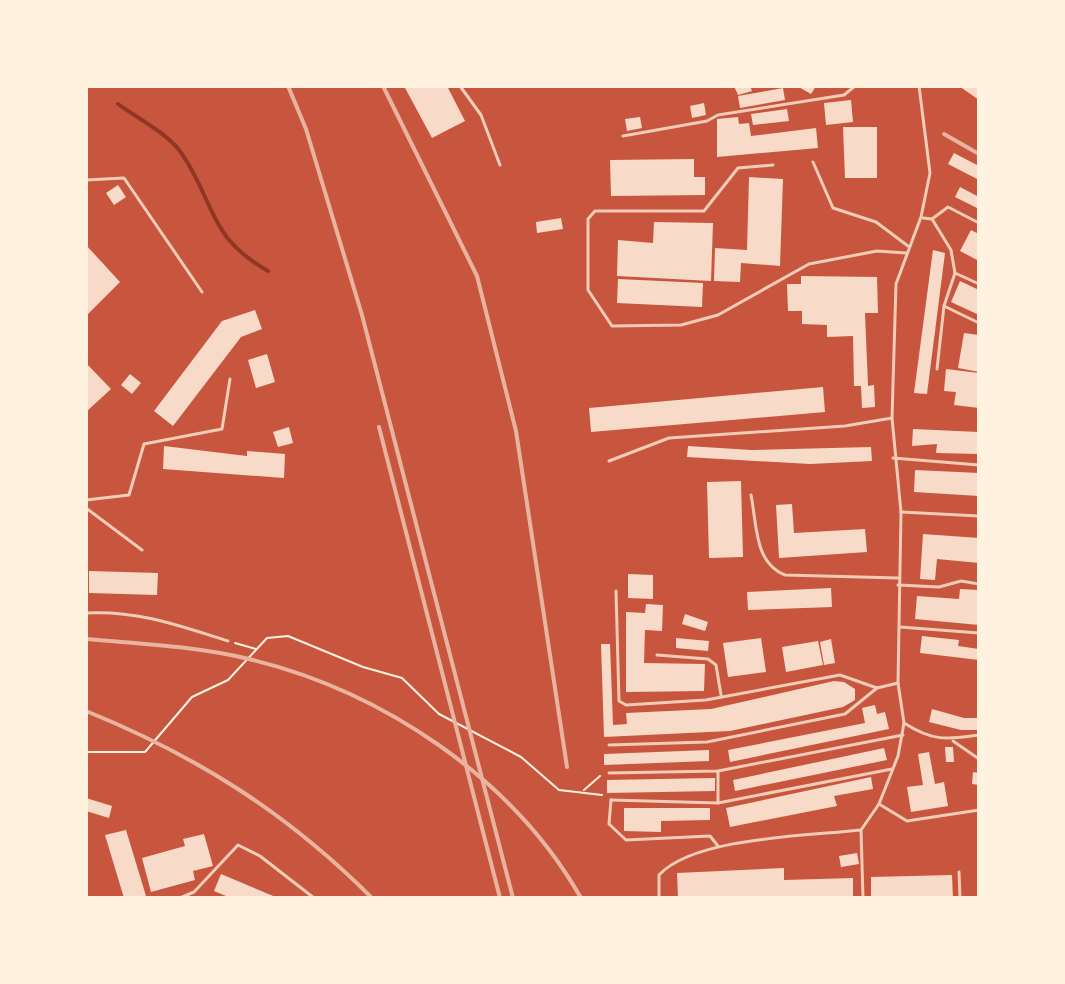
<svg xmlns="http://www.w3.org/2000/svg" width="1065" height="984" font-family="'Fira Sans',sans-serif">
  <rect width="100%" height="100%" fill="#c8553d"/>
  <g fill="none" stroke-linecap="round" stroke-linejoin="round">
    <path stroke="#8f3625" stroke-width="4" d="M118,104c19,14 51,30 64,50 34,50 25,82 86,117"/>
  </g>
  <g fill="#f7dbc8">
    <polygon points="404,86 447,86 465,121 432,138"/>
    <polygon points="734,86 750,86 752,91 738,95"/>
    <polygon points="797,86 816,86 811,94"/>
    <polygon points="959,86 979,86 979,100"/>
    <polygon points="783,88 785,100 740,108 738,96"/>
    <polygon points="851,100 853,122 826,125 824,103"/>
    <polygon points="704,103 706,115 692,118 690,106"/>
    <polygon points="787,109 789,121 753,125 751,114"/>
    <polygon points="640,117 642,128 627,131 625,119"/>
    <polygon points="738,117 739,124 749,123 751,136 816,128 818,148 717,157 717,119"/>
    <polygon points="843,127 877,127 877,178 845,178"/>
    <polygon points="954,153 979,166 979,180 948,164"/>
    <polygon points="694,159 694,177 705,177 705,195 611,196 610,160"/>
    <polygon points="749,177 783,179 780,266 741,263 740,282 714,281 715,248 747,250"/>
    <polygon points="118,185 126,197 114,205 106,193"/>
    <polygon points="960,187 979,197 979,209 955,197"/>
    <polygon points="561,218 563,229 537,233 536,222"/>
    <polygon points="654,222 713,223 711,281 617,276 618,240 653,243"/>
    <polygon points="971,230 979,234 979,261 960,251"/>
    <polygon points="86,245 120,282 86,316"/>
    <polygon points="933,250 945,253 927,394 914,393"/>
    <polygon points="801,276 877,277 878,313 865,313 868,386 874,385 875,407 862,408 861,386 854,386 853,336 827,337 827,325 802,324 802,311 788,311 787,284 801,284"/>
    <polygon points="618,279 703,283 702,307 617,303"/>
    <polygon points="960,281 979,290 979,315 951,302"/>
    <polygon points="255,310 262,329 241,337 173,426 154,411 222,321"/>
    <polygon points="964,333 979,335 979,372 958,368"/>
    <polygon points="267,354 275,382 256,388 248,360"/>
    <polygon points="86,363 111,389 86,412"/>
    <polygon points="946,369 979,373 979,408 954,405 956,392 944,391"/>
    <polygon points="130,374 141,383 132,394 121,385"/>
    <polygon points="823,387 825,412 591,432 589,408"/>
    <polygon points="289,427 293,443 278,447 273,432"/>
    <polygon points="913,429 979,432 979,454 936,453 937,444 912,446"/>
    <polygon points="164,446 247,456 247,451 285,454 284,478 163,469"/>
    <polygon points="688,446 751,450 871,447 872,461 810,464 687,457"/>
    <polygon points="915,470 979,473 979,496 914,492"/>
    <polygon points="741,481 743,557 709,558 707,482"/>
    <polygon points="792,504 794,533 865,529 867,552 779,558 776,505"/>
    <polygon points="923,534 979,538 979,563 937,559 935,580 920,579"/>
    <polygon points="89,571 158,573 157,595 89,593"/>
    <polygon points="628,574 653,575 653,599 628,598"/>
    <polygon points="831,588 832,607 748,610 747,592"/>
    <polygon points="960,589 979,590 979,625 915,619 917,596 959,599"/>
    <polygon points="646,604 663,605 662,631 645,630 644,663 705,664 704,691 626,692 626,612 645,613"/>
    <polygon points="685,614 708,622 705,631 682,624"/>
    <polygon points="922,636 959,640 958,646 979,649 979,660 920,653"/>
    <polygon points="676,638 709,641 708,651 676,648"/>
    <polygon points="761,638 766,672 728,677 723,643"/>
    <polygon points="831,639 835,663 824,665 820,642"/>
    <polygon points="818,641 823,665 786,672 782,647"/>
    <polygon points="601,644 610,644 613,725 627,724 626,713 711,709 834,681 844,682 855,689 855,700 843,707 730,731 604,737"/>
    <polygon points="875,705 877,714 885,712 889,729 730,762 728,750 865,723 862,708"/>
    <polygon points="932,709 964,718 979,718 979,730 961,730 929,722"/>
    <polygon points="945,747 953,747 954,762 946,762"/>
    <polygon points="884,748 887,760 735,791 733,780"/>
    <polygon points="709,750 709,761 604,765 604,754"/>
    <polygon points="929,752 935,784 944,782 948,806 911,812 907,787 923,785 918,754"/>
    <polygon points="973,772 979,773 979,785 972,784"/>
    <polygon points="871,777 873,789 834,796 837,806 730,827 726,808"/>
    <polygon points="715,778 715,791 607,793 607,780"/>
    <polygon points="86,798 112,806 109,818 86,811"/>
    <polygon points="624,808 710,808 710,820 661,821 661,832 624,831"/>
    <polygon points="126,830 146,896 139,898 124,898 105,835"/>
    <polygon points="204,834 213,866 193,871 195,880 151,892 142,858 185,846 183,839"/>
    <polygon points="857,853 859,864 841,867 839,856"/>
    <polygon points="784,868 784,880 853,878 853,898 678,898 677,873"/>
    <polygon points="221,874 278,898 231,898 214,891"/>
    <polygon points="952,875 953,898 871,898 871,877"/>
  </g>
  <g fill="none" stroke-linecap="round" stroke-linejoin="round">
    <g stroke="#fff3e0" stroke-width="2">
      <polyline points="235,643 256,649"/>
      <polyline points="86,752 145,752 192,697 228,680 267,638 288,636 363,667 402,678 439,714 521,757 559,790 602,795"/>
      <polyline points="584,790 600,776"/>
    </g>
    <g stroke="#f1ccb7" stroke-width="3">
      <polyline points="460,86 481,115 500,165"/>
      <polyline points="623,136 707,121 718,115 844,95 855,86"/>
      <polyline points="813,162 833,208 876,222 908,246"/>
      <polyline points="773,165 738,168 704,211 595,211 588,219 588,290 612,326 681,325 718,315 809,264 877,251 906,253"/>
      <polyline points="86,180 124,178 202,292"/>
      <polyline points="923,218 932,219 948,207 979,223"/>
      <polyline points="932,219 951,250 955,273 979,284"/>
      <polyline points="955,273 944,306 979,323"/>
      <polyline points="937,369 944,306"/>
      <polyline points="893,458 979,465"/>
      <polyline points="609,461 669,438 845,426 892,418"/>
      <path d="M751,495c6,29 3,68 34,80l113,3"/>
      <polyline points="86,500 129,495 144,444 222,429 230,379"/>
      <polyline points="86,508 142,550"/>
      <polyline points="901,512 979,516"/>
      <polyline points="898,585 939,587 961,581 979,584"/>
      <polyline points="616,591 619,701 626,705 706,700 840,675 877,688"/>
      <path d="M86,613c51,-3 94,13 142,28"/>
      <polyline points="900,627 979,633"/>
      <polyline points="657,655 708,659 716,665 721,695"/>
      <path d="M904,723c28,18 42,17 75,12"/>
      <polyline points="953,741 979,759"/>
      <polyline points="609,745 707,742 845,714 877,688 898,683"/>
      <polyline points="718,771 718,803"/>
      <polyline points="609,773 718,771 903,735"/>
      <polyline points="611,800 718,803 892,769"/>
      <polyline points="611,800 609,824 626,840 710,836 718,846"/>
      <polyline points="879,804 907,821 979,810"/>
      <polyline points="861,830 863,898"/>
      <polyline points="959,872 960,898"/>
      <polyline points="180,898 194,892 238,845 260,856 314,898"/>
      <path d="M659,898v-23c35,-38 149,-39 202,-45l18,-26 19,-48 6,-33 -6,-40 3,-171 -9,-94 4,-134 25,-67 9,-44 -11,-87"/>
    </g>
    <g stroke="#e9b49f" stroke-width="4">
      <polyline points="288,86 306,129 362,315 513,898"/>
      <polyline points="383,86 477,276 516,431 567,767"/>
      <polyline points="944,134 979,154"/>
      <polyline points="379,427 500,898"/>
      <path d="M86,639c54,5 110,7 163,20 133,32 264,119 332,239"/>
      <path d="M86,711c111,45 201,102 286,187"/>
    </g>
  </g>
  <rect width="1065" height="984" fill="none" stroke="#fff3e0" stroke-width="176"/>
</svg>
